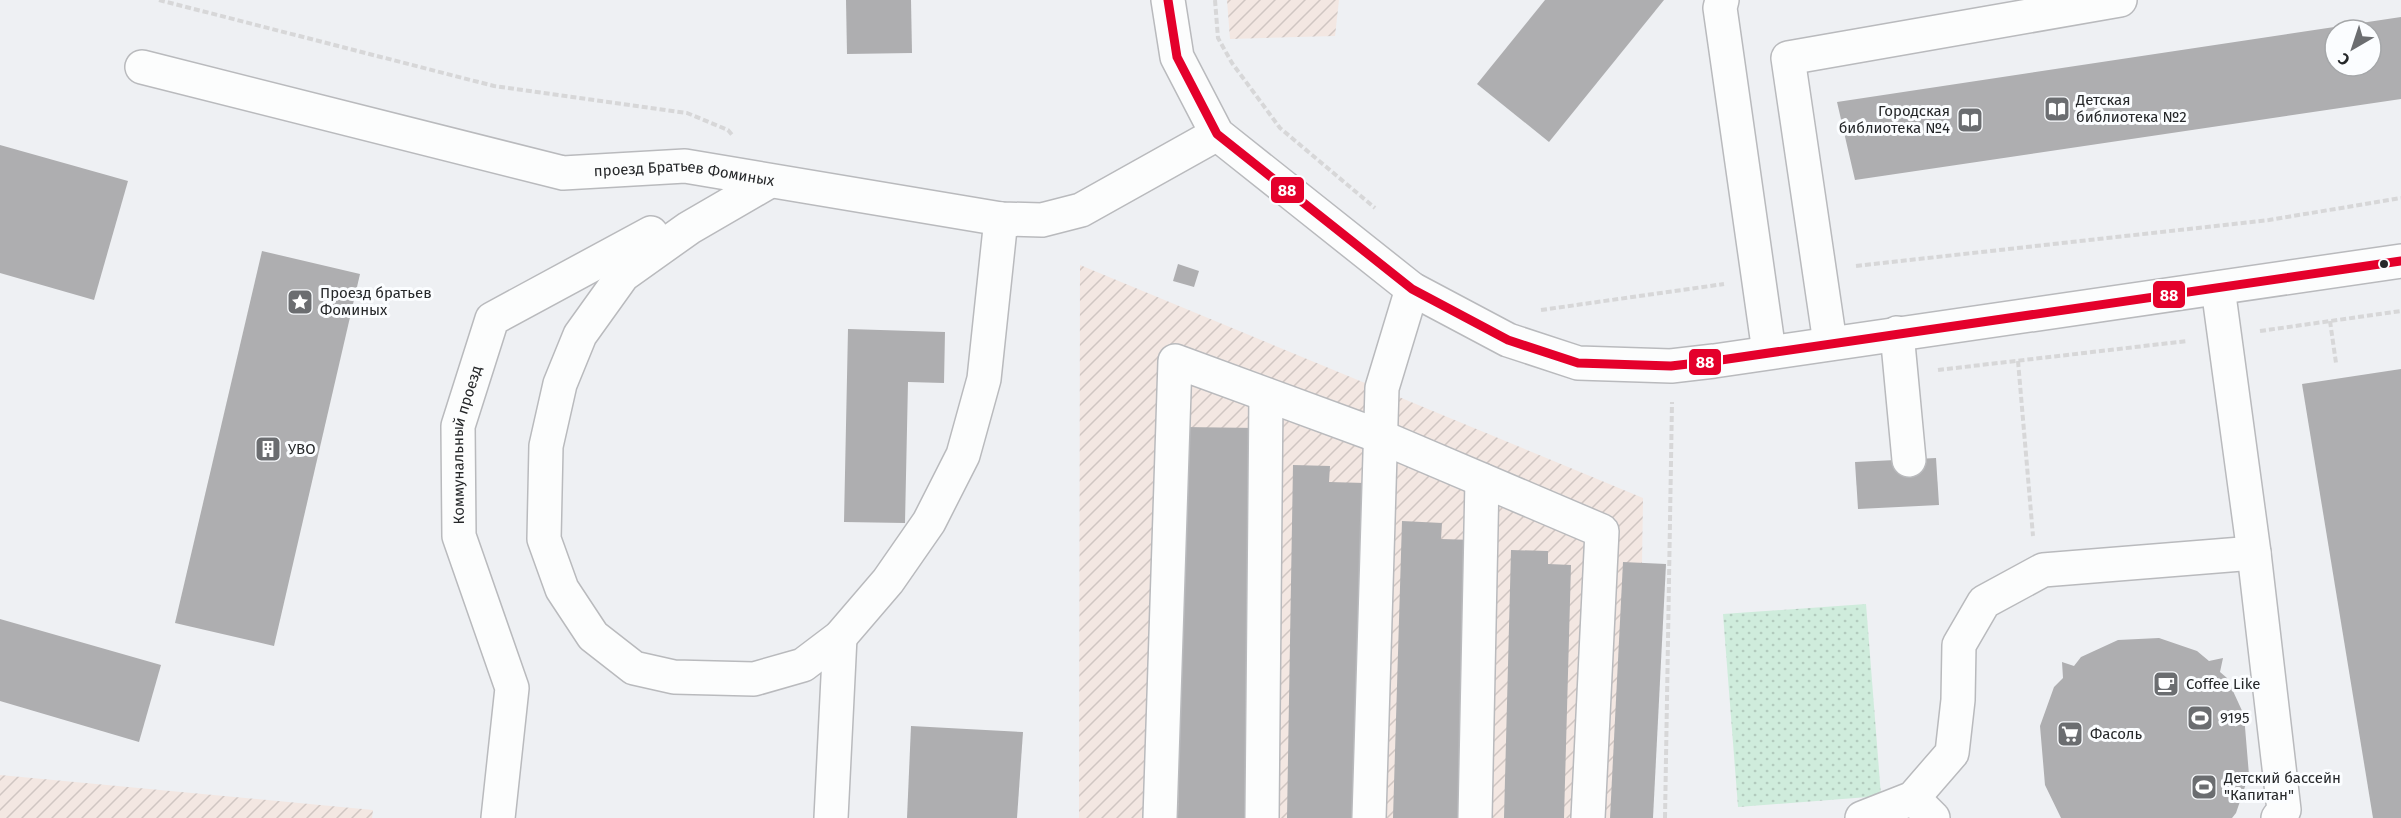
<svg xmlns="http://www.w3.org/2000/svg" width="2401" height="818" font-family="'Fira Sans',sans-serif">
  <defs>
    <pattern id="industrial-furrows" width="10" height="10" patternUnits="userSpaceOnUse" patternTransform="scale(1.5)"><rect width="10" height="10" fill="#f3e7e2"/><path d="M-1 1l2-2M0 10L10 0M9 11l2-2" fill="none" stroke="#d0c6c2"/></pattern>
    <pattern id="park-dots" width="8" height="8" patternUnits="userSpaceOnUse" patternTransform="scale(1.5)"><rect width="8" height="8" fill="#cfecdc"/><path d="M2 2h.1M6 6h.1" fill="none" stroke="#b2cabd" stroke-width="1.8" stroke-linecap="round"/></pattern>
  </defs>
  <rect width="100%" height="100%" fill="#eef0f3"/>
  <g fill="url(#industrial-furrows)">
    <polygon points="1227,0 1339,0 1335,36 1230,39"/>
    <polygon points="1080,265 1643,498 1638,818 1079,818"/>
    <polygon points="0,775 373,810 372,818 0,818"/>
  </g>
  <polygon fill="url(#park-dots)" points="1866,604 1881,796 1738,807 1723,614"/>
  <g fill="#aeaeb0" fill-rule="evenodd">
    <polygon points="846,0 911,0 912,53 847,54"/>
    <polygon points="1545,0 1664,0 1549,142 1477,84"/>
    <path d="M2401,17v82l-546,81 -18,-78zM2335,30h36v36h-36z"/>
    <polygon points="0,145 128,181 94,300 0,273"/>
    <polygon points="262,251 360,274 274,646 175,623"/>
    <polygon points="1178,264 1199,271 1194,287 1173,281"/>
    <polygon points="848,329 945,332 944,383 908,382 905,523 844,522"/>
    <polygon points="2401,369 2401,818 2373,818 2302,384"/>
    <polygon points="1183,427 1257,428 1252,818 1178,818"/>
    <polygon points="1936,458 1939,505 1858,509 1855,462"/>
    <polygon points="1293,465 1330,466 1329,482 1365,483 1360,818 1287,818"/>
    <polygon points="1402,521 1442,523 1441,539 1474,540 1466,818 1393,818"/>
    <polygon points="1511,550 1548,551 1548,564 1571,565 1564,818 1504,818"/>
    <polygon points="1623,562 1666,564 1653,818 1610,818"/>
    <polygon points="0,619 161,665 139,742 0,701"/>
    <polygon points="2159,638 2197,651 2209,661 2223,658 2220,672 2227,678 2244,715 2249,775 2236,813 2232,818 2061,818 2045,785 2040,726 2054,687 2063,678 2062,662 2074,666 2081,657 2118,640"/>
    <polygon points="911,726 1023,732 1017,818 907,818"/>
  </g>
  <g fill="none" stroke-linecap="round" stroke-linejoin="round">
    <g stroke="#b9babd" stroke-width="36">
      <g id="minor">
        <polyline points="1168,0 1177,57 1217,134 1412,289 1508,340 1578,363 1671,366 1714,361 2401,261"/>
        <polyline points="1722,0 1720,8 1769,352"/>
        <path id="s1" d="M142,67l421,106 122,-7 316,53 41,1 39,-10 136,-76"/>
        <polyline points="770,181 689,228 623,275 580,335 560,384 546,446 544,539 562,589 593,636 634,668 674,677 754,679 803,665 840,637 888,581 929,522 963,455 984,379 1001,219"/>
        <polyline points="2218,288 2254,553 2284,810 2278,818"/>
        <polyline points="1897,333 1909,460"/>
        <polyline points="1830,343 1788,58 2120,0"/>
        <polyline points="1913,798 1933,818"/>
        <path id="s2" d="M498,818l14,-130 -53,-152 -1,-110 34,-107 159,-86"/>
        <polyline points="831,818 840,637"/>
        <polyline points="1160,818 1175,361 1379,436 1602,531 1588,818"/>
        <polyline points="1262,818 1266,395"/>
        <polyline points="1369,818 1382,388 1412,289"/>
        <polyline points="1475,818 1482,480"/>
        <polyline points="1862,818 1913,798 1952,753 1958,700 1959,645 1984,602 2043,570 2254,553"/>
      </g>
    </g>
    <g stroke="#d7d7d8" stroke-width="4" stroke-dasharray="6 3" stroke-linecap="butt">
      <polyline points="159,0 494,86 687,113 728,130 733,136"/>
      <polyline points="1215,0 1218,38 1232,63 1280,128 1375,208"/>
      <polyline points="1856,266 2269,220 2401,198"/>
      <polyline points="1541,310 1724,284"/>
      <polyline points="2330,321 2336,363"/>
      <polyline points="2260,331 2401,311"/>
      <polyline points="2018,361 2033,536"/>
      <polyline points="1938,370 2187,341"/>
      <polyline points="1665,818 1672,402"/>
    </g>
    <use href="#minor" stroke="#fcfdfd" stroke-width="33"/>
    <g stroke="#fbfdff" stroke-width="14">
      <polyline id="bus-1" points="1168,0 1177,57 1217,134 1412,289 1508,340 1578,363 1671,366 1714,361 2401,261"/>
    </g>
    <use href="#bus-1" stroke="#e4002b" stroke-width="9"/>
  </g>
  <defs>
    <g id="library-square" transform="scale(1.35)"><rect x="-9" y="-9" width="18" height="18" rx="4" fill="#6b6d70" stroke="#fbfdff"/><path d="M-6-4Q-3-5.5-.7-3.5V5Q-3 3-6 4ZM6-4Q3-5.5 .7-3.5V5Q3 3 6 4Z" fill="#fff"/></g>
    <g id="sight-square" transform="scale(1.35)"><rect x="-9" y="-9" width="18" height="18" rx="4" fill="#6b6d70" stroke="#fbfdff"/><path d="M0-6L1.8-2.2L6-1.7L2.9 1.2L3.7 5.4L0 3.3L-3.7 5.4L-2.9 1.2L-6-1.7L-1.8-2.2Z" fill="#fff"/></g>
    <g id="building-square" transform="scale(1.35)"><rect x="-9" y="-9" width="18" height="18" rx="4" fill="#6b6d70" stroke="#fbfdff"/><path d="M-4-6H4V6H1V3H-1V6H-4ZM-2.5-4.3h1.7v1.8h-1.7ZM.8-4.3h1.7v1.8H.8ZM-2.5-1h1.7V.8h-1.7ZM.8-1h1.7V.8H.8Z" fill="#fff"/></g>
    <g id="cafe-square" transform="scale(1.35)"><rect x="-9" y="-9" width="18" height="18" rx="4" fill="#6b6d70" stroke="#fbfdff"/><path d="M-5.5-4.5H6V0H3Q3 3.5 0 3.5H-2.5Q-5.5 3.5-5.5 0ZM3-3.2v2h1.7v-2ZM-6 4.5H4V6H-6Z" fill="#fff"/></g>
    <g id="stadium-square" transform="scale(1.35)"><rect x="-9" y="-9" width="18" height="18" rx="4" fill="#6b6d70" stroke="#fbfdff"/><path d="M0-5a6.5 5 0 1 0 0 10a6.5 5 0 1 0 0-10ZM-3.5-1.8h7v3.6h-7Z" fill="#fff"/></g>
    <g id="supermarket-square" transform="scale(1.35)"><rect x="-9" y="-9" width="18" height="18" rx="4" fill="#6b6d70" stroke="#fbfdff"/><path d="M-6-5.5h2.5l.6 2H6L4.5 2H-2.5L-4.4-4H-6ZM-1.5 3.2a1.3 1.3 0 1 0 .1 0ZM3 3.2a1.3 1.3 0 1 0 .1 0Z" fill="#fff"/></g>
  </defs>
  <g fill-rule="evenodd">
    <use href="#library-square" x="2057" y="109"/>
    <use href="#library-square" x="1970" y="120"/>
    <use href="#sight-square" x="300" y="302"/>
    <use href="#building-square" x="268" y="449"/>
    <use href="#cafe-square" x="2166" y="684"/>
    <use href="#stadium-square" x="2200" y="718"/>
    <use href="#supermarket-square" x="2070" y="734"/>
    <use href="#stadium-square" x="2204" y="787"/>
  </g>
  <circle fill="#252729" stroke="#fbfdff" stroke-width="2" cx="2384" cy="264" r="5"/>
  <g text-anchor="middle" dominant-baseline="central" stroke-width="6" stroke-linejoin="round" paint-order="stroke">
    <g font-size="15" fill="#252729" stroke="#fbfdff" text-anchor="start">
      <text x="2076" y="100">Детская<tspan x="2076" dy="17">библиотека №2</tspan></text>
      <text x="1950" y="111" text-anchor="end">Городская<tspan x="1950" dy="17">библиотека №4</tspan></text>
      <text x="320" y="293">Проезд братьев<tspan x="320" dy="17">Фоминых</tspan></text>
      <text x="288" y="449">УВО</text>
      <text x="2186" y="684">Coffee Like</text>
      <text x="2220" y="718">9195</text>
      <text x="2090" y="734">Фасоль</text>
      <text x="2224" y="778">Детский бассейн<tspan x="2224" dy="17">"Капитан"</tspan></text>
    </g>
    <g font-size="15" fill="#252729" stroke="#fbfdff">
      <text stroke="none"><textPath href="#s1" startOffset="556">проезд Братьев Фоминых</textPath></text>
      <text stroke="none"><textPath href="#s2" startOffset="384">Коммунальный проезд</textPath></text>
    </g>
  </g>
  <g stroke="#fbfdff" stroke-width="2">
    <rect x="1270" y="176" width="35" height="28" rx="6" fill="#e4002b"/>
    <rect x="2152" y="280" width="34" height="29" rx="6" fill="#e4002b"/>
    <rect x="1688" y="348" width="34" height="28" rx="6" fill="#e4002b"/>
  </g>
  <g font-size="16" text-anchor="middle" font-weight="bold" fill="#fff">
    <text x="1287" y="196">88</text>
    <text x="2169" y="301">88</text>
    <text x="1705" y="368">88</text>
  </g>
  <g transform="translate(2353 48) rotate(219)"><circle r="28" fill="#fbfdff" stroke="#a5a7a9" stroke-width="1.5"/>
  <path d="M0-4.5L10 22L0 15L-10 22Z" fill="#6b6d70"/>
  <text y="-9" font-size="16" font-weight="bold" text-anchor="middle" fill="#252729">С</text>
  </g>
</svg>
